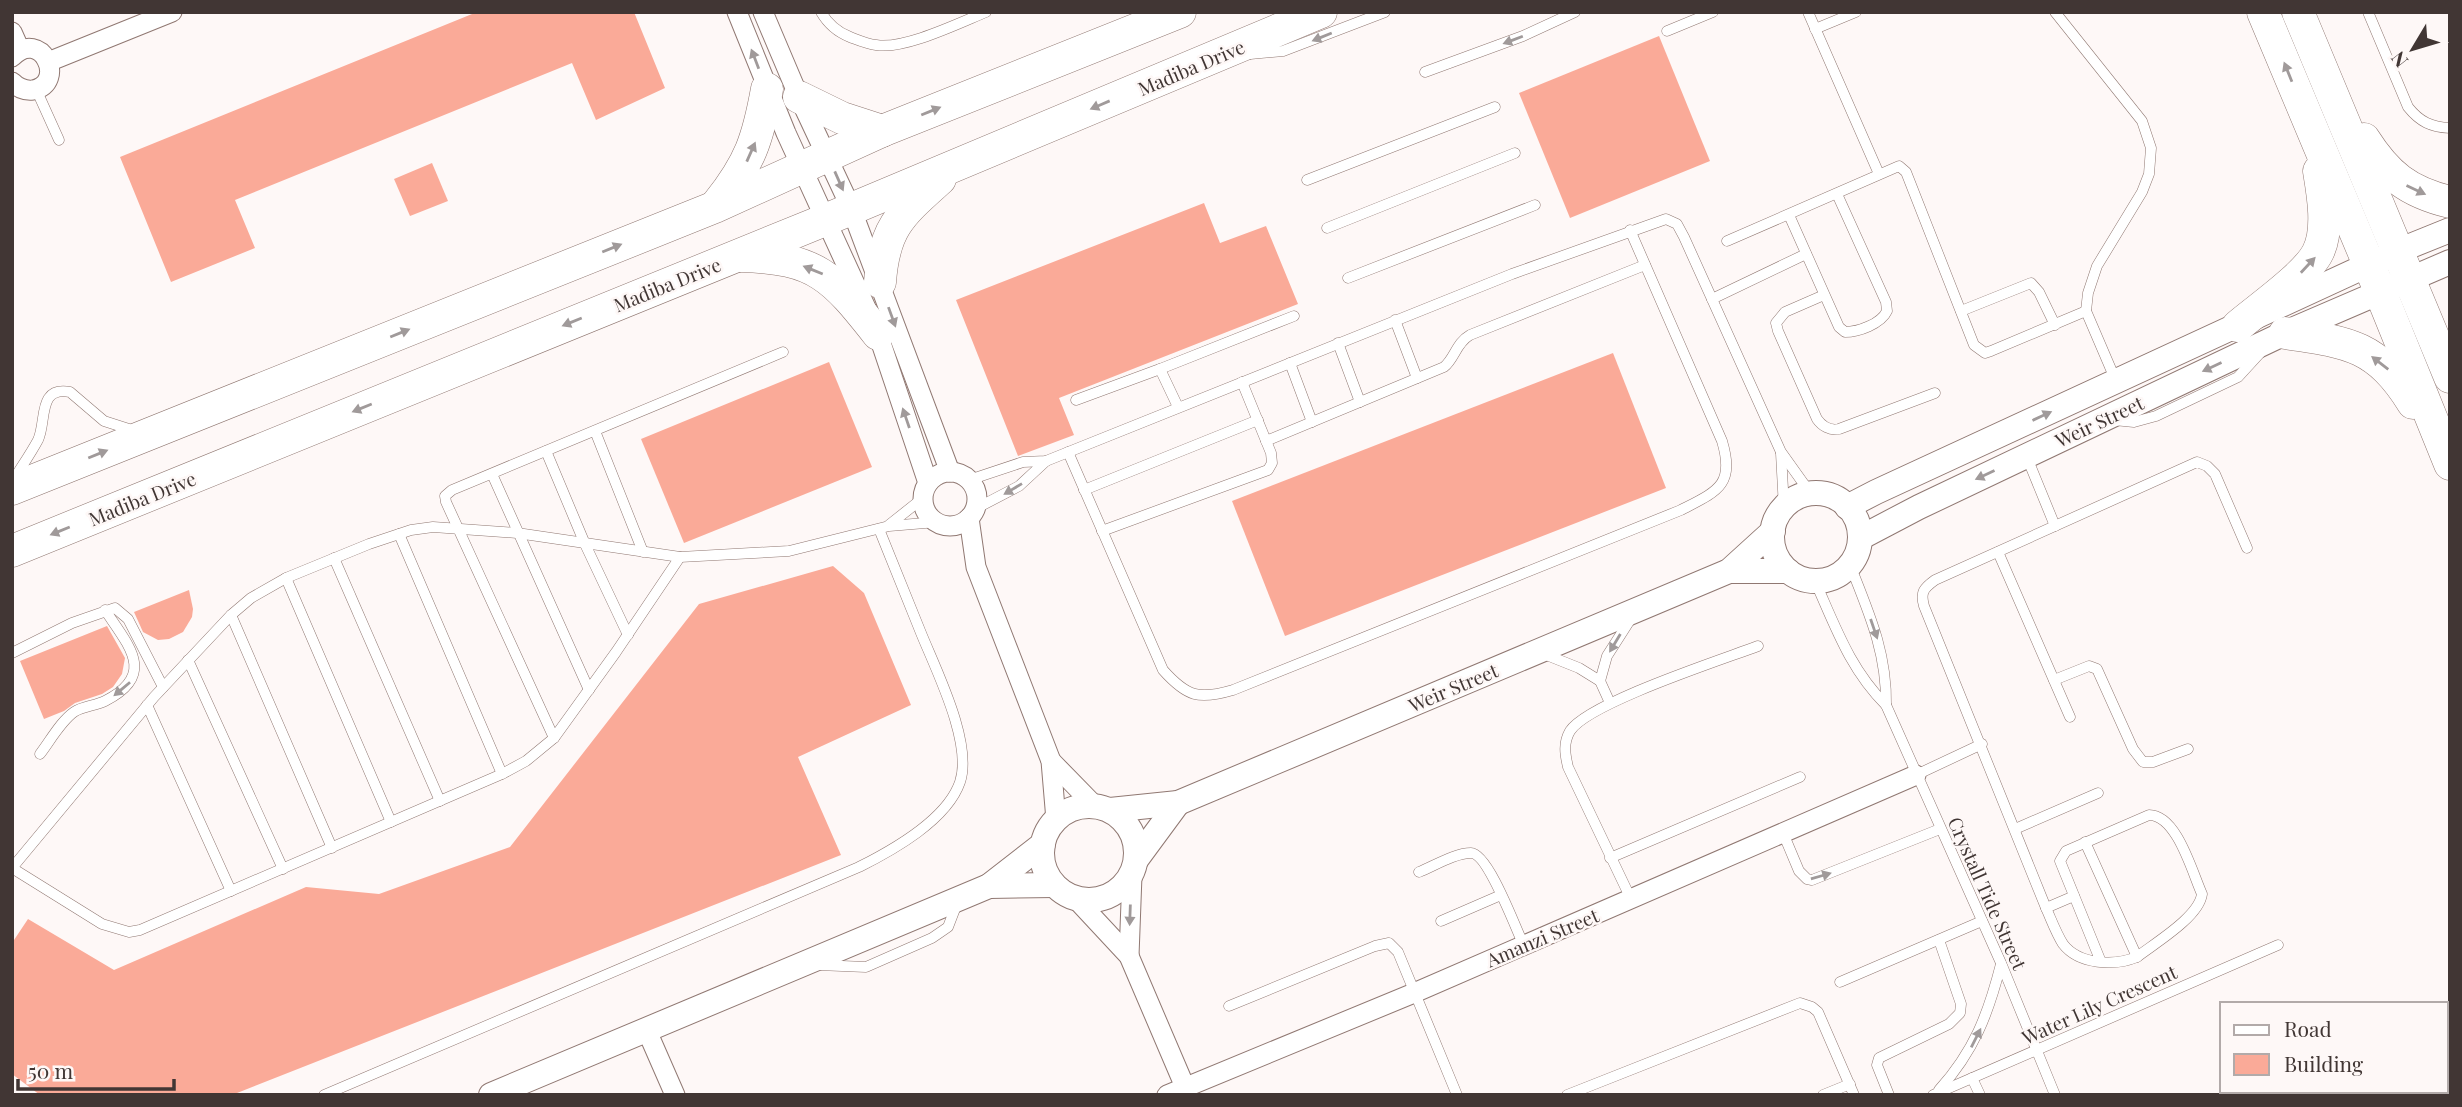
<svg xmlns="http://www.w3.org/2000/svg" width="2462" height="1107" font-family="'Playfair Display',serif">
  <rect width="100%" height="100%" fill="#fef8f7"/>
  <g fill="#faaa98">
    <polygon points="477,12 634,12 665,88 596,120 572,63 235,200 255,248 171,282 120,157"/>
    <polygon points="1659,36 1710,161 1570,218 1519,93"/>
    <polygon points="432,163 448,201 410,216 394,179"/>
    <polygon points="1204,203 1220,243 1266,226 1298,304 1059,398 1074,435 1018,456 956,300"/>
    <polygon points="1613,353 1666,488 1285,636 1232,501"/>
    <polygon points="829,362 872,467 684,543 641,439"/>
    <polygon points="833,566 864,593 911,705 798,757 841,855 232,1095 40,1095 12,1074 12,943 28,919 114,970 306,887 379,894 510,847 699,604"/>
    <polygon points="189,590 193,609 192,617 183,632 169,639 158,640 143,632 134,612"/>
    <polygon points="107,626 125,658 122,674 113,687 102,694 75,703 64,711 44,719 20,661"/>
  </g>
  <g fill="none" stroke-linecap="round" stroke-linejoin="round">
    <g stroke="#907872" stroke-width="11">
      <g id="service">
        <path d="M821,12c7,12 16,20 29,25 8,3 17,7 26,8 28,5 83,-22 110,-33"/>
        <polyline points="1808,12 1879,174"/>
        <polyline points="2055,12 2142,121 2151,148 2149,174 2142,192 2097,266 2088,293 2086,311 2116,381"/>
        <path d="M2368,12l40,95c12,15 23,20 42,21"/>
        <polyline points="1815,29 1856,12"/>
        <polyline points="1667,31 1713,12"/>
        <polyline points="1250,54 1283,51 1385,12"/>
        <polyline points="1425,72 1523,36 1575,12"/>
        <polyline points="36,89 59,140"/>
        <polyline points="1307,180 1495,107"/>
        <path d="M1789,215l50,112 6,5c13,0 36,-8 42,-21l-1,-9 -49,-108"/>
        <polyline points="1327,228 1515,153"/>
        <polyline points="1727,241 1899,166 1906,172 1974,345 1985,353 1991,351 2086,311"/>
        <polyline points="1348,278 1535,205"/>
        <path d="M1824,295l-39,17 -9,11 2,8 39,88c5,7 13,12 22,10l96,-36"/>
        <polyline points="1712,299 1806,254"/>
        <polyline points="1961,311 2031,283 2039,292 2055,325"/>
        <polyline points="1395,320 1417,378"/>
        <polyline points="1338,343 1360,402"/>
        <polyline points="1290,363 1312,422"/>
        <polyline points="1160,369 1294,316"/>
        <polyline points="1076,400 1160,369 1178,407"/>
        <polyline points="2114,420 2134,422 2156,416 2238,377 2260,353"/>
        <polyline points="595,431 643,552"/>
        <path d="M1266,441l178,-74c11,-9 12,-24 26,-32l175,-70"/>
        <polyline points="546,451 585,544 628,635"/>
        <path d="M1068,452l95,218c24,27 36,30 70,20l448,-180c37,-19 54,-25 41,-69l-92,-211"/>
        <polyline points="1781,453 1784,508"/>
        <polyline points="2026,455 2055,526"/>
        <polyline points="492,474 589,690"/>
        <path d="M14,479c8,-13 17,-26 24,-39 9,-19 -1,-54 32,-48l34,29 31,10"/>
        <polyline points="969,480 1023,462 1046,461 1512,274 1666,219 1677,224 1684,237 1781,452 1811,494"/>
        <polyline points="1084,490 1258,420"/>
        <polyline points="975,509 1019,486 1046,461"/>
        <polyline points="889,525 923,498"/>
        <polyline points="1102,531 1268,470 1272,463 1271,453 1242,382"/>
        <polyline points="399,534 502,774"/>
        <polyline points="1998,552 2070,717"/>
        <polyline points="334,558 440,801"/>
        <path d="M1850,565c19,48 37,88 36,140"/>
        <polyline points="286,578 391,822"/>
        <path d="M1815,581c21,47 35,88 71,124l115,258 54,132"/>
        <polyline points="231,615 332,848"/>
        <polyline points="12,653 72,623 115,608 128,619 163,687"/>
        <polyline points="1544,654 1579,668 1600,681 1610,703"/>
        <polyline points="188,660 283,869"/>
        <polyline points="2054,680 2089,666 2097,669 2133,749 2143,762 2153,762 2188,749"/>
        <polyline points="1600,681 1607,656 1630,620"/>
        <polyline points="147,705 231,891"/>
        <polyline points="554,738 446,502 445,496 452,490 783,352"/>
        <path d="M40,754c10,-13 21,-33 34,-42 9,-6 21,-6 31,-11 52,-26 24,-55 0,-91"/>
        <polyline points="1916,775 1982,744"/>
        <polyline points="2015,829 2098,793"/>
        <polyline points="1783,833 1799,871 1807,879 1812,880 1940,829"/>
        <polyline points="2085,842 2137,957"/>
        <polyline points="1610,858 1800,777"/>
        <polyline points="12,868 154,697 231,615 251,598 286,578 369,544 411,530 433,527 517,533 680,557 789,551 889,526 937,522"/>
        <polyline points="12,868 102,924 129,932 140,930 502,774 526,761 554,738 616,652 680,557"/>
        <path d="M1419,872c15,-6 36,-19 52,-19 17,0 45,76 53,93"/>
        <path d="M1631,899l-63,-132c-3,-13 -5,-24 2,-36 18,-28 151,-71 188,-85"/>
        <polyline points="2046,908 2074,896"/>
        <polyline points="1441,921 1501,895"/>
        <path d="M2101,962l-41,-101 6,-10 83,-36c28,0 43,57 53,79 -3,23 -47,49 -65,63 -22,9 -58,8 -74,-13 -7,-11 -12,-25 -17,-36l-122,-302c-4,-14 0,-18 11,-26l262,-118 10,4 8,8 32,74"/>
        <polyline points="818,965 866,967 932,938 948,927 958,901"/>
        <polyline points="1840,982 1982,921"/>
        <polyline points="1229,1006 1375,946 1389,943 1398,952 1457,1095"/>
        <polyline points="1972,1078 1980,1095"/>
        <path d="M1939,1090c35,-39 49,-75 62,-126"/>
        <path d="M324,1095l535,-228c34,-17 88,-47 101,-85 13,-39 -24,-112 -39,-149 -14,-35 -28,-70 -42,-104"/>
        <polyline points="1567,1095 1800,1003 1812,1007 1818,1012 1854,1095"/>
        <polyline points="1823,1095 1850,1084"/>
        <polyline points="1889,1095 1877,1065 1879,1058 1949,1024 1960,1013 1961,1004 1939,940"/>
        <polyline points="1933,1095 2278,945"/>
      </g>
    </g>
    <g stroke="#907872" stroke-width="21">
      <g id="minor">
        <polyline points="737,12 786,133 878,334 928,483"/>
        <polyline points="763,12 799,97 851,208 950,472"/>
        <polyline points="12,32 20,50"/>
        <path d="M12,57c29,-30 56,26 21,33 -9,1 -15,-2 -21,-8"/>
        <polyline points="48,62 172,12"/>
        <circle cx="950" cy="499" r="27"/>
        <polyline points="969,518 976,567 1051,761 1056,820"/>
        <polyline points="1051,761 1095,806"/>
        <polyline points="1075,898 1129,956 1185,1087"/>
        <polyline points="1129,956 1132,875"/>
        <polyline points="647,1031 675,1095"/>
        <polyline points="1167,1095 1414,993 1916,775"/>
      </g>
    </g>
    <g stroke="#907872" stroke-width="26">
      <g id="tertiary">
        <circle cx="1816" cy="537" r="44"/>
        <polyline points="1847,507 1876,492 2398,251 2450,230"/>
        <polyline points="1860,538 1919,507 2285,333 2450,262"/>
        <polyline points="1729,571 1788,571"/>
        <circle cx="1089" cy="853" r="47"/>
        <polyline points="1110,810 1178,803 1729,571 1773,531"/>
        <polyline points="1136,860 1178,803"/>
        <polyline points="989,886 1054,885"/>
        <polyline points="491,1095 989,886 1043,844"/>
      </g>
    </g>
    <g stroke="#907872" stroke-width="33">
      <g id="primary">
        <polyline points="2263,12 2380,291 2450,464"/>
        <polyline points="2298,12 2450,377"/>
        <polyline points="799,97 842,118 882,131"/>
        <path d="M2364,139c23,36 44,53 86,63"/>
        <path d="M718,203c32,-40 40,-64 49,-114"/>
        <path d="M741,256c76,2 92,21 137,78"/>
        <path d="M880,282c4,-55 21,-68 60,-103"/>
        <path d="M2238,326c21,-18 69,-51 80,-74 11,-22 5,-57 1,-81"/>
        <path d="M2285,333c63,9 92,12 128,70"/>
        <polyline points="12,489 715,207 882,131 1180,12"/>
        <polyline points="12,551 825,220 1321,12"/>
      </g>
    </g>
    <use href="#service" stroke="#fff" stroke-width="10"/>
    <use href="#minor" stroke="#fff" stroke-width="19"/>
    <use href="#tertiary" stroke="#fff" stroke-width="24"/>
    <use href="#primary" stroke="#fff" stroke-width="32"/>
  </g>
  <defs><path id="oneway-solid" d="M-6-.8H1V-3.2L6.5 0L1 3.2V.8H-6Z" transform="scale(1.75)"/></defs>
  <g fill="#a09a9a">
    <use href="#oneway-solid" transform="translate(1322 37) rotate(158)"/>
    <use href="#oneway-solid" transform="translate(1513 40) rotate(159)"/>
    <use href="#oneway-solid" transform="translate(755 59) rotate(-111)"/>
    <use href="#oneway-solid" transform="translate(2288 72) rotate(-112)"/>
    <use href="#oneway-solid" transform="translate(1100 105) rotate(157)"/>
    <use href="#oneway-solid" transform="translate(931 111) rotate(-22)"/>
    <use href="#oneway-solid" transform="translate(751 152) rotate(-66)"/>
    <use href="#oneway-solid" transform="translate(839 181) rotate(66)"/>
    <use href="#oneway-solid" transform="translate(2416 190) rotate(25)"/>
    <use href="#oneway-solid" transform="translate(612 248) rotate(-22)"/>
    <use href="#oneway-solid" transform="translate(2308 265) rotate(-47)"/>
    <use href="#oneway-solid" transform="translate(813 270) rotate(-158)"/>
    <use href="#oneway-solid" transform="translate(892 317) rotate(70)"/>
    <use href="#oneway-solid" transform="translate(572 322) rotate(158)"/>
    <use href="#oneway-solid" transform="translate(400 333) rotate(-22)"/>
    <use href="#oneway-solid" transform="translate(2380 363) rotate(-142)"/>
    <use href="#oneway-solid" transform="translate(2212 367) rotate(155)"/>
    <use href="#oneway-solid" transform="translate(362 408) rotate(158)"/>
    <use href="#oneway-solid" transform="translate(2042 416) rotate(-25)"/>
    <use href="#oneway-solid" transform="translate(906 418) rotate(-109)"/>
    <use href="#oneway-solid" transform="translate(98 454) rotate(-22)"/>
    <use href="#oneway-solid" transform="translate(1985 475) rotate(155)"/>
    <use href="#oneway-solid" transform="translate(1013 489) rotate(149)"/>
    <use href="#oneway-solid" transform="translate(60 531) rotate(158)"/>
    <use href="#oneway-solid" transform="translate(1874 629) rotate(71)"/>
    <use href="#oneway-solid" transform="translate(1615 643) rotate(121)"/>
    <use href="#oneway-solid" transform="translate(122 689) rotate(140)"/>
    <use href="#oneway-solid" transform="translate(1821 876) rotate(-16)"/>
    <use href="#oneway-solid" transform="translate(1130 915) rotate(92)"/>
    <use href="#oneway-solid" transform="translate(1976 1038) rotate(-63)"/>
  </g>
  <g text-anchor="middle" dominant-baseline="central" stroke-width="5" stroke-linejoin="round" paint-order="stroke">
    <g font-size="19" fill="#413634" stroke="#fef8f7">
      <text transform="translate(1191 67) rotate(-23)">Madiba Drive</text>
      <text transform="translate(667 284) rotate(-22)">Madiba Drive</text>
      <text transform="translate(2099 421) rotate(-25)">Weir Street</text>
      <text transform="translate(142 498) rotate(-22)">Madiba Drive</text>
      <text transform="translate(1453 687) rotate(-23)">Weir Street</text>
      <text transform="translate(1988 893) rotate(66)">Crystall Tide Street</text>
      <text transform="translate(1542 937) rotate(-23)">Amanzi Street</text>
      <text transform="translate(2099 1004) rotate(-24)">Water Lily Crescent</text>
    </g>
  </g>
  <rect width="2462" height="1107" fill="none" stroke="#413634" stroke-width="28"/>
  <rect x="2220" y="1002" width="228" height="91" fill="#fef8f7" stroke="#b2aaa9" stroke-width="2"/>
  <rect x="2234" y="1025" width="35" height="10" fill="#ffffff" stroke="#b2aaa9" stroke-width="2"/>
  <text x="2284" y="1037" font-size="21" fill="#413634">Road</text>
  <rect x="2234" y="1054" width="35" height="21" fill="#faaa98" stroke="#b2aaa9" stroke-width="2"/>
  <text x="2284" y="1072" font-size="21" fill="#413634">Building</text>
  <g transform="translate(2413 49) rotate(232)" stroke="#fef8f7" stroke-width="5" paint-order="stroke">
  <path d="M0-5L12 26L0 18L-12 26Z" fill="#413634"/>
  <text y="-10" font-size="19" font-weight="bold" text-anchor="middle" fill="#413634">N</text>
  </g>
  <path d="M18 1079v10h156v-10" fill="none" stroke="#413634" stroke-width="3.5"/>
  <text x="28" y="1079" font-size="21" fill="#413634" stroke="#fef8f7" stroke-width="5" paint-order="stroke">50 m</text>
</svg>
